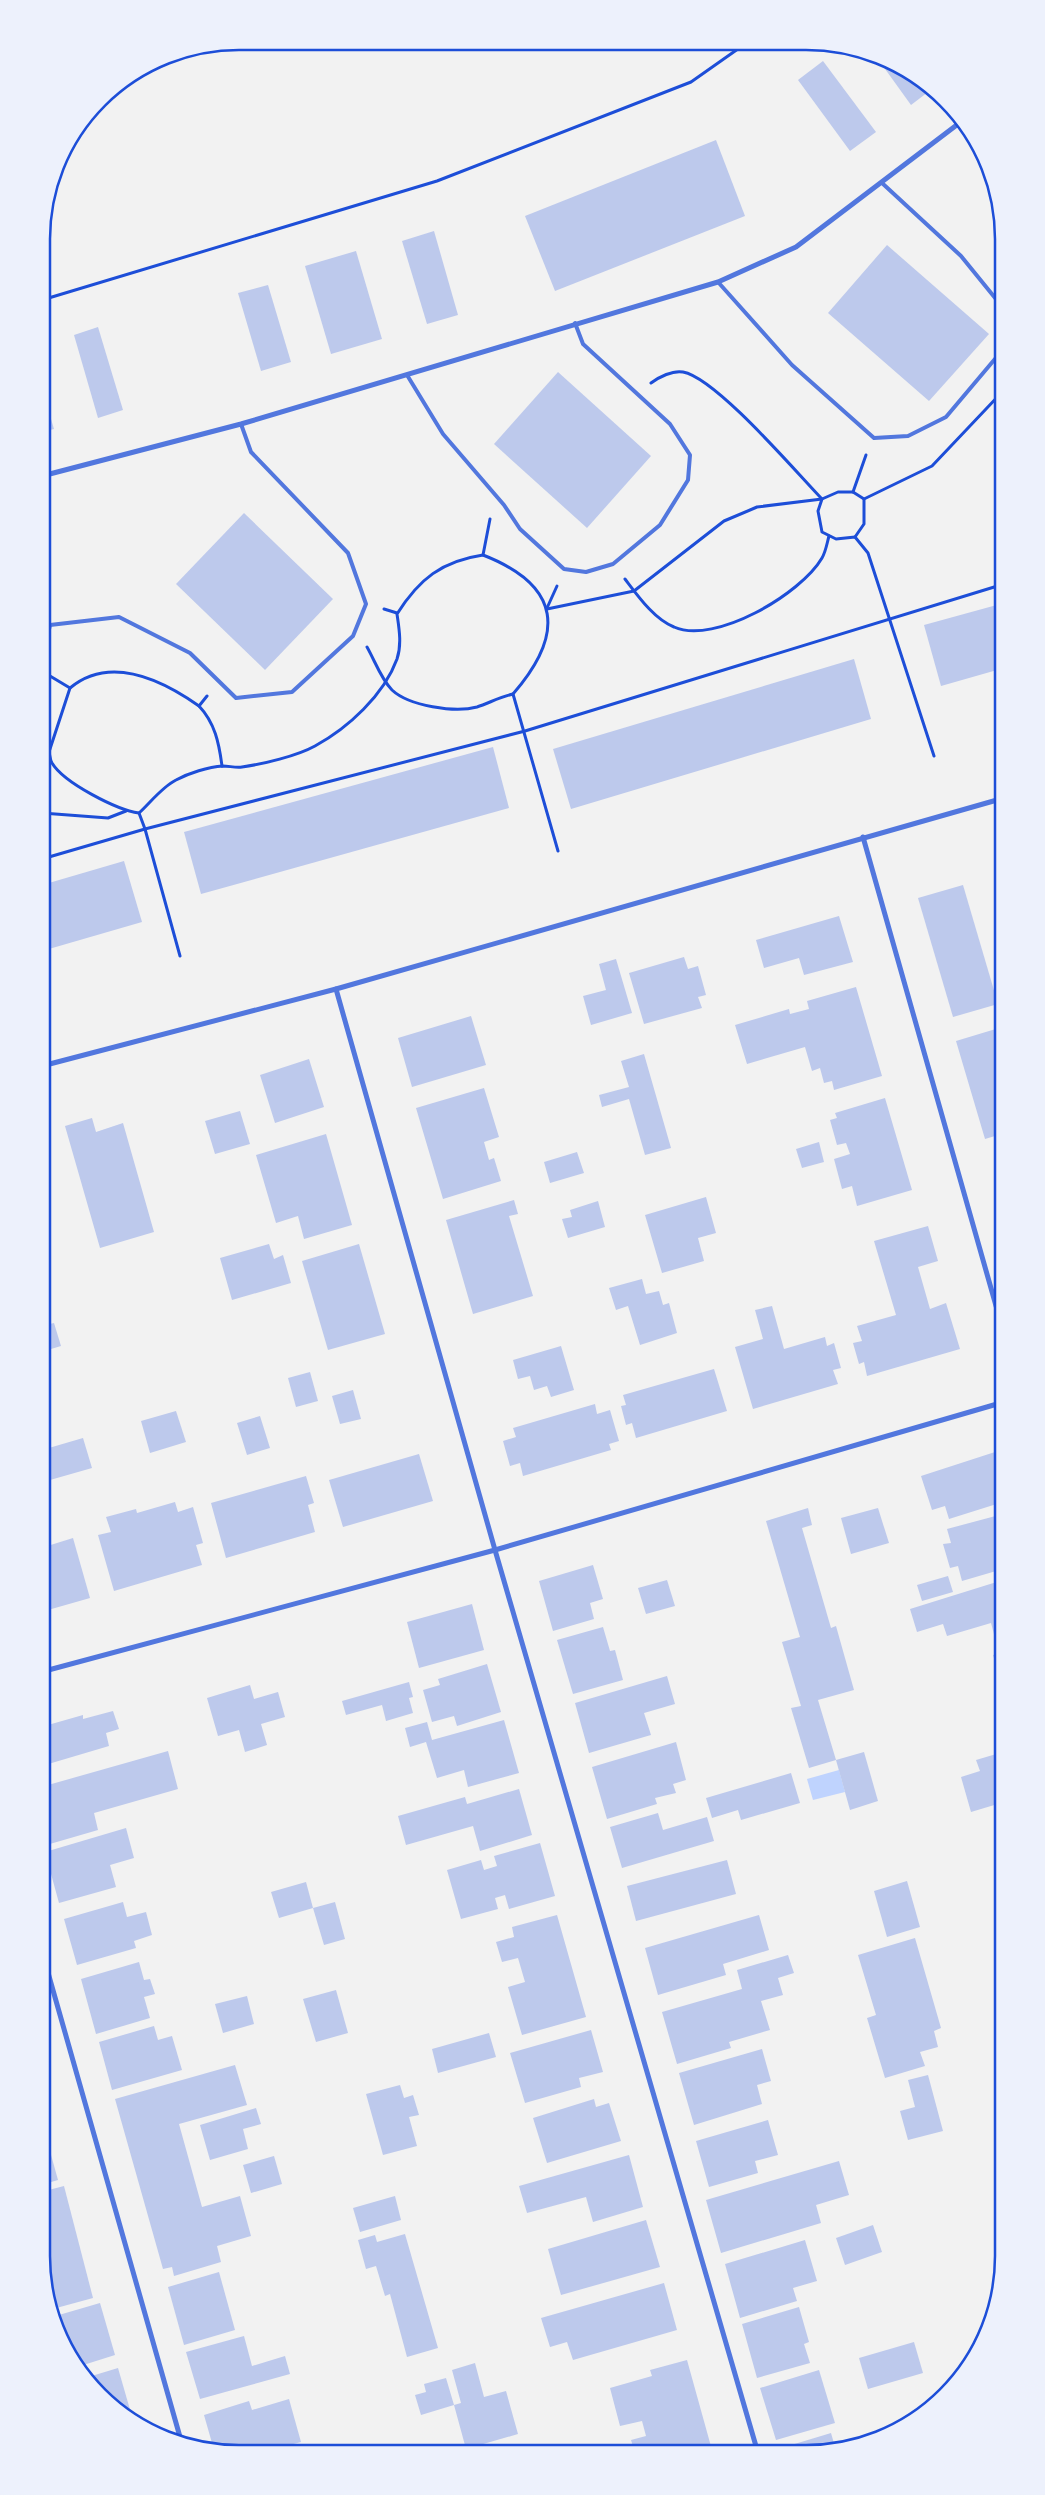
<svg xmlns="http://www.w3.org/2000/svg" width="1045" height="2495" font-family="'Varela Round',sans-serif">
  <rect width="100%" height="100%" fill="#f2f2f2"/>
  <polygon fill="#bfd3fe" points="839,1770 845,1792 813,1800 807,1779"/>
  <g fill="#bdc9ec">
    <polygon points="875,55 894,62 932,89 911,105"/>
    <polygon points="823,61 876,132 850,151 798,80"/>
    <polygon points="716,140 745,216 555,291 525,216"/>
    <polygon points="434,231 458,315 427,324 402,241"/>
    <polygon points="887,245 989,334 929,401 828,313"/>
    <polygon points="356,251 382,339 331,354 305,266"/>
    <polygon points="268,285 291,362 261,371 238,293"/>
    <polygon points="98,327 123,410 98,418 74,335"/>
    <polygon points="558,372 651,456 587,528 494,444"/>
    <polygon points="42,389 54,429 42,432"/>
    <polygon points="244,513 333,599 265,670 176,584"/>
    <polygon points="1004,603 1004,668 941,686 924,625"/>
    <polygon points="854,659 871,719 571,809 553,749"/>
    <polygon points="493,747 509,808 201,894 184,832"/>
    <polygon points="124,861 142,922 42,951 42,885"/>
    <polygon points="963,885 998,1004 953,1017 918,898"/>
    <polygon points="839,916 853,962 804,975 799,958 764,968 756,940"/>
    <polygon points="684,957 688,969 698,966 706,995 698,997 702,1008 644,1024 629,973"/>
    <polygon points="616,959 632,1013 591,1025 583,996 606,990 599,964"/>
    <polygon points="856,987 882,1076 834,1090 832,1081 824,1083 820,1068 812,1071 805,1047 747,1064 735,1025 789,1009 790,1014 809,1009 807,1001"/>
    <polygon points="471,1016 486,1065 412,1087 398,1038"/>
    <polygon points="999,1028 1004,1043 1004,1151 1000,1152 995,1136 985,1139 956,1041"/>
    <polygon points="644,1054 671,1148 645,1155 629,1099 602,1107 599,1095 629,1087 621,1061"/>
    <polygon points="309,1059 324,1107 275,1123 260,1075"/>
    <polygon points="484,1088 499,1137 484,1142 489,1160 494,1158 501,1181 443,1199 416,1108"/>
    <polygon points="885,1098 912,1190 857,1206 852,1186 842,1189 834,1159 850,1154 846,1143 837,1145 830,1120 837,1118 835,1113"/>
    <polygon points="240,1111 250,1144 215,1154 205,1121"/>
    <polygon points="92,1118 96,1132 123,1123 154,1232 100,1248 65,1126"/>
    <polygon points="326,1134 352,1225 304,1239 298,1216 276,1223 256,1155"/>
    <polygon points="819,1142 824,1162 802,1168 796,1149"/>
    <polygon points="577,1152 584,1173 550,1183 544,1162"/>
    <polygon points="706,1197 716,1233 698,1238 704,1261 662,1273 645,1215"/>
    <polygon points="514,1200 518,1214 509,1216 533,1296 473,1314 446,1220"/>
    <polygon points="598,1201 605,1227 568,1238 562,1219 572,1217 570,1210"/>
    <polygon points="928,1226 938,1261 918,1267 930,1309 946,1303 960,1349 867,1376 864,1362 859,1364 853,1343 862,1341 857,1326 896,1315 874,1241"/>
    <polygon points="269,1244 274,1259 283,1255 291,1283 232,1300 220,1258"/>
    <polygon points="359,1244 385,1334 328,1350 302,1261"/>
    <polygon points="642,1279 646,1294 659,1291 663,1305 669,1303 677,1333 640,1345 628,1306 616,1310 609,1288"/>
    <polygon points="772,1306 784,1349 825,1337 827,1346 834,1343 841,1368 833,1370 838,1384 753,1409 735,1347 763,1339 755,1310"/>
    <polygon points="54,1323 61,1346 41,1352 41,1326"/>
    <polygon points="561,1346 574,1390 551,1397 547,1386 534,1390 530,1376 518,1379 513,1360"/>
    <polygon points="714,1369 727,1411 636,1438 632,1423 626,1425 621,1406 626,1405 623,1395"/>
    <polygon points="310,1372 318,1401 296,1407 288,1378"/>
    <polygon points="353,1390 361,1419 340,1424 332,1396"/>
    <polygon points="595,1404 597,1414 610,1410 619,1441 609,1444 611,1450 523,1476 520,1463 510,1466 503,1441 516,1437 513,1428"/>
    <polygon points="176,1411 186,1442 150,1453 141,1421"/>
    <polygon points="260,1416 270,1448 247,1455 237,1423"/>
    <polygon points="83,1438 92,1468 50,1480 42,1450"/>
    <polygon points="995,1452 1003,1480 1003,1502 949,1519 945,1506 932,1510 921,1476"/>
    <polygon points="419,1454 433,1501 343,1527 329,1480"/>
    <polygon points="306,1476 314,1503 308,1505 315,1532 226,1558 211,1503"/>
    <polygon points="175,1502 178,1512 193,1507 203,1543 196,1545 202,1565 114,1591 98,1535 111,1532 106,1517 136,1509 137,1513"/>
    <polygon points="808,1508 812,1525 802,1528 831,1628 836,1626 854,1690 818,1700 836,1760 809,1768 791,1708 801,1706 782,1642 800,1637 766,1521"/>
    <polygon points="878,1508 889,1543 851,1554 841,1518"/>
    <polygon points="1003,1514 1003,1569 962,1581 958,1566 950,1568 943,1544 951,1543 947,1529"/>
    <polygon points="73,1538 90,1598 41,1612 41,1548"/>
    <polygon points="593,1565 603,1599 590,1603 594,1619 553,1631 539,1581"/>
    <polygon points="948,1576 953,1592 922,1601 917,1585"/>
    <polygon points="667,1580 675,1606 646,1614 638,1588"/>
    <polygon points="1003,1580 1003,1635 995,1638 991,1623 947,1636 943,1624 917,1632 910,1609"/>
    <polygon points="472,1604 484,1650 419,1668 407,1622"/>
    <polygon points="603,1627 610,1651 615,1650 623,1680 573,1694 557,1640"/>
    <polygon points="1003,1652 1003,1686 993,1655"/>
    <polygon points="487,1664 501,1712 457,1726 454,1716 432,1722 423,1690 440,1685 438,1679"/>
    <polygon points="667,1676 675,1704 644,1713 651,1735 589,1753 575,1703"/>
    <polygon points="409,1682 413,1697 409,1698 413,1713 386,1721 382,1705 346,1715 342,1701"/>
    <polygon points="250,1685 254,1699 278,1692 285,1717 261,1724 267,1745 245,1752 239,1730 218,1736 207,1698"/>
    <polygon points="113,1711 119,1729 106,1733 109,1746 45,1765 48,1776 41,1778 41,1727 83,1715 83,1719"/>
    <polygon points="504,1720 519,1773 468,1787 464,1770 437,1778 426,1742 410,1747 405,1728 427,1722 432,1740"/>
    <polygon points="676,1742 686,1780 673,1784 676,1793 655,1798 657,1804 607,1819 592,1767"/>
    <polygon points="168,1751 178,1789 94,1813 98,1830 43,1846 41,1787"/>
    <polygon points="864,1752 878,1801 850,1810 836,1760"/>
    <polygon points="1003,1752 1003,1810 1001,1803 971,1812 961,1777 980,1771 976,1760"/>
    <polygon points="791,1773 800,1803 741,1820 738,1810 712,1818 706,1798"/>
    <polygon points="519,1789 532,1835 480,1851 473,1826 406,1845 398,1816 465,1797 467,1804"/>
    <polygon points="658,1813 663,1830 707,1817 714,1841 622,1868 610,1827"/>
    <polygon points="126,1828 134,1858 110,1865 116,1887 59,1903 45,1852"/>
    <polygon points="540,1843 555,1896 509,1909 505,1895 495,1898 498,1909 461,1919 447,1870 481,1860 484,1870 497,1866 494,1856"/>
    <polygon points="727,1860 736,1894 636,1921 627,1886"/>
    <polygon points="907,1881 920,1927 887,1937 874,1891"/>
    <polygon points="306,1882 313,1908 279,1918 271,1892"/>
    <polygon points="123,1902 127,1917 146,1912 152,1935 134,1941 136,1948 77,1965 64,1919"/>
    <polygon points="335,1902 345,1939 324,1945 313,1908"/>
    <polygon points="557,1915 586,2017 522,2035 508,1987 525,1982 518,1958 502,1962 496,1942 514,1937 512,1927"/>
    <polygon points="759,1915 769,1950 723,1964 726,1975 658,1995 645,1948"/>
    <polygon points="915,1938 941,2028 934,2031 938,2047 920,2052 925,2066 885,2078 867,2018 876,2015 858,1955"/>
    <polygon points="788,1955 794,1973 778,1978 783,1995 761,2001 770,2030 729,2042 731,2048 677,2064 662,2012 742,1989 737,1970"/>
    <polygon points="139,1962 144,1980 150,1979 155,1994 144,1997 150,2018 96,2034 81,1979"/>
    <polygon points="336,1990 348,2033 316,2042 303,1999"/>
    <polygon points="247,1996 254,2024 223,2033 215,2004"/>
    <polygon points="154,2026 158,2040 172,2036 182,2070 112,2090 99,2042"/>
    <polygon points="591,2030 603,2072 579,2078 581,2087 525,2103 510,2053"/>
    <polygon points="489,2033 496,2057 438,2073 432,2049"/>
    <polygon points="762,2049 771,2081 757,2085 762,2104 694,2125 679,2073"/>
    <polygon points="235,2065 247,2105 179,2124 202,2207 240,2196 251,2236 217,2246 221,2262 174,2276 172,2267 163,2269 115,2099"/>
    <polygon points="928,2075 943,2131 908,2140 900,2111 915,2107 908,2080"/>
    <polygon points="400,2085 404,2098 413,2095 419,2115 409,2117 417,2146 383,2155 366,2094"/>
    <polygon points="42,2093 47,2113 41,2115 41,2094"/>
    <polygon points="594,2099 596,2107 609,2103 621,2141 547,2163 533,2118"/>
    <polygon points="256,2108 261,2124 243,2129 248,2149 210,2160 200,2125"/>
    <polygon points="768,2120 778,2155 755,2161 758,2173 709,2187 696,2141"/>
    <polygon points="43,2126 58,2180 41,2185 41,2127"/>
    <polygon points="629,2155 643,2207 593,2222 586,2197 527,2213 519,2186"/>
    <polygon points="274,2156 282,2184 251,2193 243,2165"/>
    <polygon points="839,2161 849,2195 816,2205 821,2223 721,2253 706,2200"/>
    <polygon points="64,2186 93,2298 49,2310 41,2256 41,2192"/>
    <polygon points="395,2196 401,2220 360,2232 353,2208"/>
    <polygon points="646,2220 660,2267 561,2295 548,2249"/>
    <polygon points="873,2225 882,2252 845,2265 836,2238"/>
    <polygon points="405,2234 438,2348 407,2357 390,2294 385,2296 376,2266 366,2269 358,2240 375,2235 377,2242"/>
    <polygon points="805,2240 817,2281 793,2288 797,2301 740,2318 725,2264"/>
    <polygon points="219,2272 235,2330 184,2345 168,2287"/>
    <polygon points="664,2283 677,2330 573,2360 567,2342 550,2347 541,2318"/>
    <polygon points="100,2303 115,2355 77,2367 68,2355 52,2317"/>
    <polygon points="799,2307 809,2342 804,2344 810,2363 757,2378 742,2324"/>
    <polygon points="244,2336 252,2366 285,2356 290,2374 200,2399 186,2352"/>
    <polygon points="914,2342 923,2373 868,2389 859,2358"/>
    <polygon points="687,2360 712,2450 702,2453 635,2453 631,2440 646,2436 642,2421 620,2426 610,2388 652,2376 650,2370"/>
    <polygon points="475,2363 484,2397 506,2391 518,2434 466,2449 454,2405 461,2403 452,2370"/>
    <polygon points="118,2368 133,2420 99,2396 85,2378"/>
    <polygon points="819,2370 835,2423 776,2440 760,2388"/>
    <polygon points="446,2378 454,2405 421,2415 415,2395 426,2392 424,2384"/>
    <polygon points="289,2399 301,2442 271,2450 214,2450 204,2415 249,2401 252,2410"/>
    <polygon points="831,2433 835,2447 851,2443 853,2448 806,2454 780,2454 778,2449"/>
    <polygon points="318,2444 320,2451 298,2451 298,2450"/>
  </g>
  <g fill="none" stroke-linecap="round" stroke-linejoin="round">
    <g stroke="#1d4ed8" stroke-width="3">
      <polyline points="42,300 437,181 691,82 745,44"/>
      <path d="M651,383c8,-6 22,-13 32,-11 33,6 113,100 139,127l-4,12 4,21 14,7 19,-2 13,16 66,203"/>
      <polyline points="853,492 866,455"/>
      <path d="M490,519l-7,36c79,31 82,79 30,139l45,157"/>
      <polyline points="855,537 864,524 864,499 932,466 1004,390"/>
      <path d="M625,579c13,17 29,40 49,48 41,18 127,-33 148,-69 4,-7 5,-15 7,-22"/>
      <polyline points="547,608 557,586"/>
      <polyline points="384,609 397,613"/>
      <polyline points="547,609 634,591 724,521 757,507 822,499 838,492 853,492 864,499"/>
      <path d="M367,647c8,14 14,32 25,43 17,16 63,23 85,17 12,-4 23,-10 36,-13"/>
      <path d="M50,676l20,12c40,-33 92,-8 129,18"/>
      <path d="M70,688l-21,64c1,3 1,8 3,11 12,20 65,47 87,50"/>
      <path d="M207,696l-8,10c16,17 20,37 23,60"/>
      <polyline points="42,813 108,818 126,811"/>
      <polyline points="42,859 145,829 525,731 1004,584"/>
      <path d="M180,956l-35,-127 -6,-16c11,-10 23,-26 37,-33 13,-7 32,-13 47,-14 6,0 13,2 19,1 21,-3 55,-11 73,-21 33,-18 69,-51 82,-87 5,-15 2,-31 0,-45 22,-35 45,-53 86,-59"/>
    </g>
    <g stroke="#5277de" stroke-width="4">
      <polyline points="882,183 961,256 1000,304 1004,323"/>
      <polyline points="718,282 792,365 874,438 908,436 946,417 1000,353 1004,332"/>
      <polyline points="407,375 443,434 504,505 520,529 564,569 586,572 613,564 660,525 688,480 690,455 670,424 583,344 575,323"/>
      <polyline points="50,625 119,617 190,653 236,698 292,692 353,636 366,604 348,553 251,452 241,424"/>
      <polyline points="42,660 50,625 42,618"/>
    </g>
    <g stroke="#5277de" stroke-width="5">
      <polyline points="42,476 241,424 718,282 796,247 962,121"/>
      <polyline points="863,837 1004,1334"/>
      <polyline points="336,989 495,1550 758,2453"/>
      <polyline points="42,1066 336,989 1004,798"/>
      <polyline points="41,1672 495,1550 1004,1402"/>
      <polyline points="41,1948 182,2444"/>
    </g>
  </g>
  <path d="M0 0H1045V2495H0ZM239 50H806A189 189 0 0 1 995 239V2256A189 189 0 0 1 806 2445H239A189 189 0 0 1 50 2256V239A189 189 0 0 1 239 50Z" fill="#edf1fc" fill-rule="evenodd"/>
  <path fill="none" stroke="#1d4ed8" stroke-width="2.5" d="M239 50H806A189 189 0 0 1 995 239V2256A189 189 0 0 1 806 2445H239A189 189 0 0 1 50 2256V239A189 189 0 0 1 239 50Z"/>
</svg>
